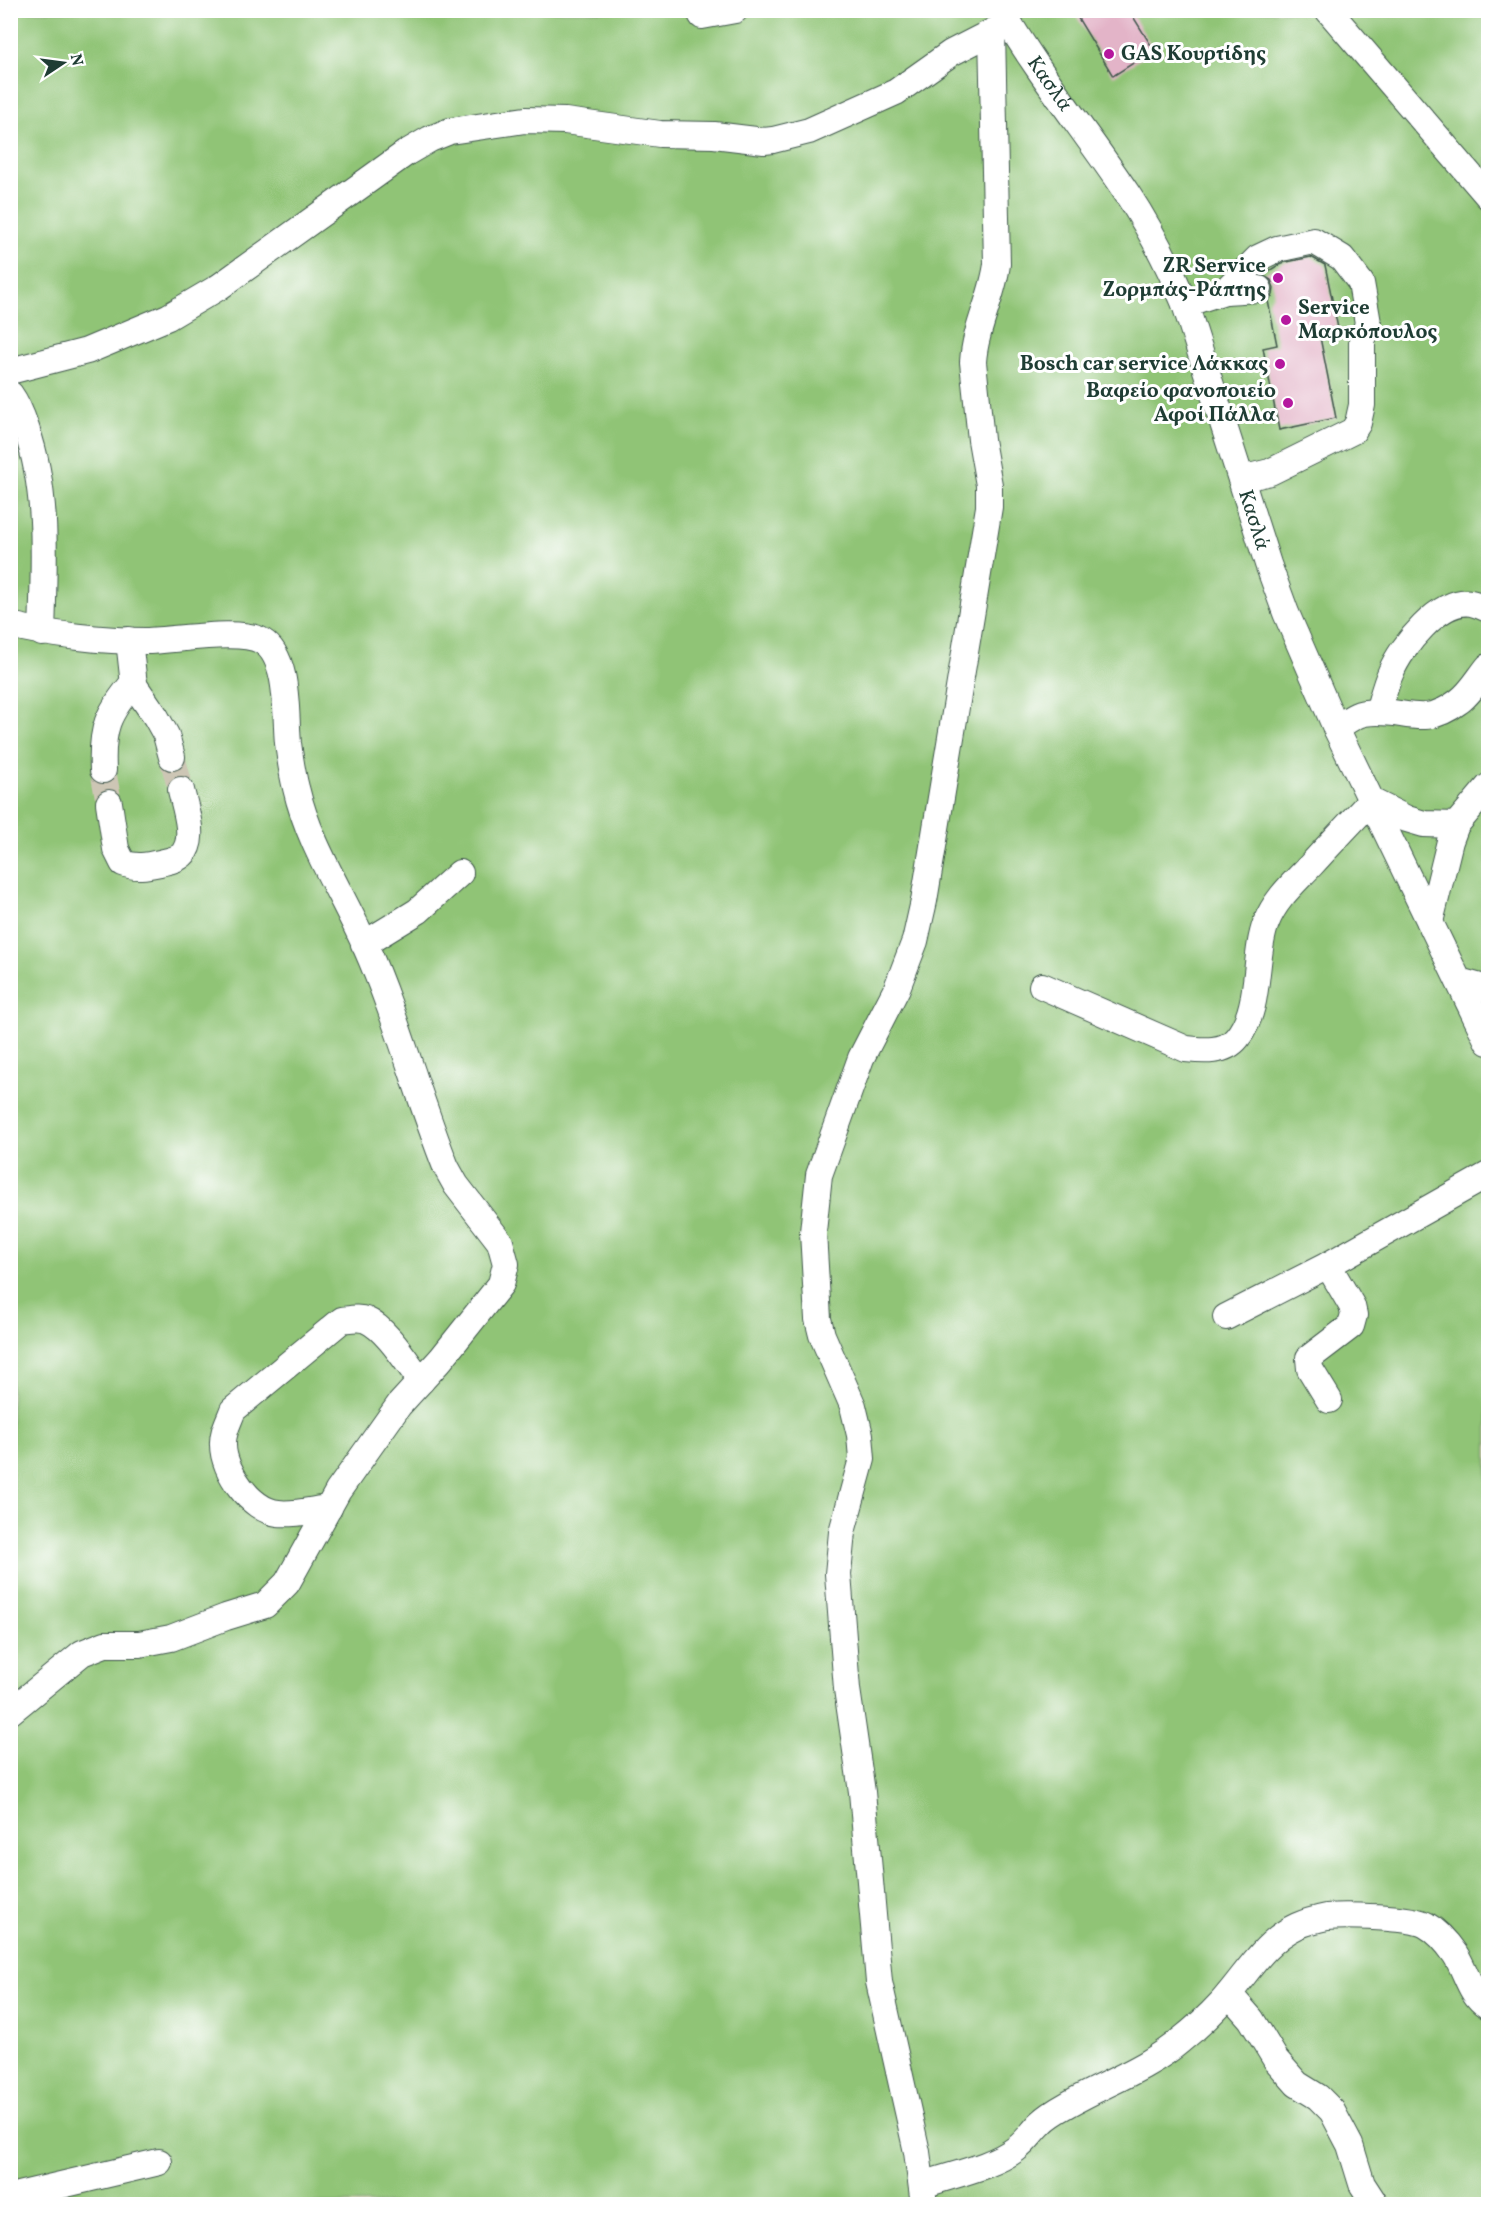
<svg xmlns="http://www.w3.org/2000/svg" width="1499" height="2215" font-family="Vollkorn,serif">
  <rect width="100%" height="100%" fill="#fff"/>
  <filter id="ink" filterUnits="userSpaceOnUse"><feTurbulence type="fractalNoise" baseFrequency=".0167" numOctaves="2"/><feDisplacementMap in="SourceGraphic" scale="12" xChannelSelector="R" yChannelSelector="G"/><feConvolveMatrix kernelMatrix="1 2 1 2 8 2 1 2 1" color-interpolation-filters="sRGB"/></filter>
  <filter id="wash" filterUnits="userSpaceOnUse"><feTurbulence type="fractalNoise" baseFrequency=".008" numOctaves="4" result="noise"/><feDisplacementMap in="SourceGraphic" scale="24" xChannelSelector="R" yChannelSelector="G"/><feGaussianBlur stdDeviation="1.35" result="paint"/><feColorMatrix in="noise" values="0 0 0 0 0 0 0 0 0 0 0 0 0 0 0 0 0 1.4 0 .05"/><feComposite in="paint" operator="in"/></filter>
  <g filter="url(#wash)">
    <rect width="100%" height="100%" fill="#f8e8d5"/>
    <rect fill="#90c476" stroke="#588055" stroke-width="1.5" x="11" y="11" width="1477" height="2193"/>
    <g id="blocks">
      <g fill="#e3b4c8">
        <polygon points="1073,10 1129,10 1154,50 1113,76"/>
        <polygon points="1311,257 1325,265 1339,333 1320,337 1336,418 1279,430 1263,348 1277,345 1268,301 1273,295 1274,288 1271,280 1262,275 1282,263"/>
      </g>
    </g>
  </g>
  <g filter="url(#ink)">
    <use href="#blocks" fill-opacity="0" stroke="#40574c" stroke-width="1.5"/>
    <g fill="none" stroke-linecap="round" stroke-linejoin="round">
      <g stroke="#cdc6b5" stroke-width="26" stroke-dasharray="26 13" stroke-linecap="butt">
        <polyline points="172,757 181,790"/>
        <polyline points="103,770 109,803"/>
      </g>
      <g stroke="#40574c" stroke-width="28">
        <g id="minor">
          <polyline points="699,10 702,16 735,10"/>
          <polyline points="1328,10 1488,196"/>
          <path id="s1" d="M1002,11c37,64 85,122 126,184 23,35 41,71 57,109l83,260 18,49 50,115 152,314"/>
          <polyline points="1225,291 1258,258 1277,249 1314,241 1342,258 1361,283 1368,323 1362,342 1362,405 1358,423 1353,431 1270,472 1241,479"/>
          <polyline points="1185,304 1225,291 1259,289"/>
          <polyline points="10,371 87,351 168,317 219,287 406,153 430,139 450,131 525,120 565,121 660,134 714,135 764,141 773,140 809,131 896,92 951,53 992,32"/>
          <path d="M10,394c8,11 12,22 16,34 23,65 18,136 16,205"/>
          <path d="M10,625c41,10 93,16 135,16 29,0 95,-13 117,0 28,17 23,74 26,102 2,15 4,30 8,45 13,56 46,105 69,157 32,72 52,149 81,222l10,18 44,57 6,22 -5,20 -60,75 -42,46 -61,86 -51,92 -22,22 -39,12 -55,21 -32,6h-34l-23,9 -72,59"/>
          <polyline points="129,640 134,685 156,717 166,735 172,757"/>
          <path d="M1378,712c4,-13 7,-27 13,-40 10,-25 49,-74 80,-69 6,1 12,4 17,6"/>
          <path d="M1336,728c8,-5 19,-14 29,-15 39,-6 56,17 93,-11 12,-8 21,-24 30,-35"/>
          <path d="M103,770c-2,-42 4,-56 31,-88"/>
          <path d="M109,803l7,46 7,14c13,5 23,3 37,0 8,-2 21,-4 25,-12 10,-16 0,-43 -4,-61"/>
          <polyline points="1430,922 1450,841 1456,825 1488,787"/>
          <polyline points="364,944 418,911 460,873"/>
          <polyline points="1459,981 1488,989"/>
          <path d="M1042,986l144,63c17,2 39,4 51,-11 25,-30 16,-81 29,-115 9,-24 29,-41 45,-58 20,-22 40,-43 60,-64l36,18 17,5 32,1"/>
          <polyline points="1328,1265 1352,1306 1354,1315 1351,1326 1309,1358 1310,1369 1329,1400"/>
          <polyline points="1226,1317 1328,1265 1488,1175"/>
          <path d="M329,1508c-17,2 -35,7 -51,5 -27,-3 -55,-42 -55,-68 -1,-12 6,-24 10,-35l109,-90c8,-1 17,-3 24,0 20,8 42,44 55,61"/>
          <polyline points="1229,1994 1251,2019 1276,2060 1297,2084 1318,2097 1332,2111 1350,2145 1362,2184 1375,2204"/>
          <path d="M923,2185c28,-10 69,-18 93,-36 10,-7 16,-17 25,-26 7,-7 17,-13 26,-18 38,-22 80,-36 114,-65 14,-11 28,-24 40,-37 23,-25 43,-62 76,-77 9,-4 20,-7 30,-9 17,-2 85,0 99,8 11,6 22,19 29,29 12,18 14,40 33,52"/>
          <polyline points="10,2197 159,2162"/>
          <path d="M924,2204l-7,-52 -38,-170 -17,-190 -15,-103 -9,-115 4,-42 20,-73 -2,-24 -7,-29 -31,-71 -4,-16 -5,-87 6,-57 42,-117 36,-70 18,-47 9,-40 65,-394v-22l-8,-45 -8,-78c2,-34 20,-65 24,-98l-5,-232 18,-8"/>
        </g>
      </g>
      <use href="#minor" stroke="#fff" stroke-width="26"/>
    </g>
  </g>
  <g fill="#b5179e" stroke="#fff" stroke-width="2">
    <circle cx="1109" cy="54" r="6"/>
    <circle cx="1278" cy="278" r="6"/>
    <circle cx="1286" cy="320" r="6"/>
    <circle cx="1280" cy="364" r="6"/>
    <circle cx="1288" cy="403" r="6"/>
  </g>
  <g text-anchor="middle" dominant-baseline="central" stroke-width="6" stroke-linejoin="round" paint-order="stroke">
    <g font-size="21" font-weight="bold" fill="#1f3d34" stroke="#fff" text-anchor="end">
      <text x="1121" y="54" text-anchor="start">GAS Κουρτίδης</text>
      <text x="1266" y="266">ZR Service<tspan x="1266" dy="24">Ζορμπάς-Ράπτης</tspan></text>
      <text x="1298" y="308" text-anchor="start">Service<tspan x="1298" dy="24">Μαρκόπουλος</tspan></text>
      <text x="1268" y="364">Bosch car service Λάκκας</text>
      <text x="1276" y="391">Βαφείο φανοποιείο<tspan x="1276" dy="24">Αφοί Πάλλα</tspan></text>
    </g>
    <g font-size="21" fill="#1f3d34" stroke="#fff">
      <text stroke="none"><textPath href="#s1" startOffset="87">Κασλά</textPath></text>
      <text stroke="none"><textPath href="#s1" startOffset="573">Κασλά</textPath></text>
    </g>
  </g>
  <rect width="1499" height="2215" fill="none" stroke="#fff" stroke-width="36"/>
  <g transform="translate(63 63) rotate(77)" stroke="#ffffff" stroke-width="4.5" paint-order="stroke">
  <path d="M0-4.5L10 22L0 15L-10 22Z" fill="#1f3d34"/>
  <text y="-9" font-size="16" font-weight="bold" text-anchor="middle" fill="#1f3d34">N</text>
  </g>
</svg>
